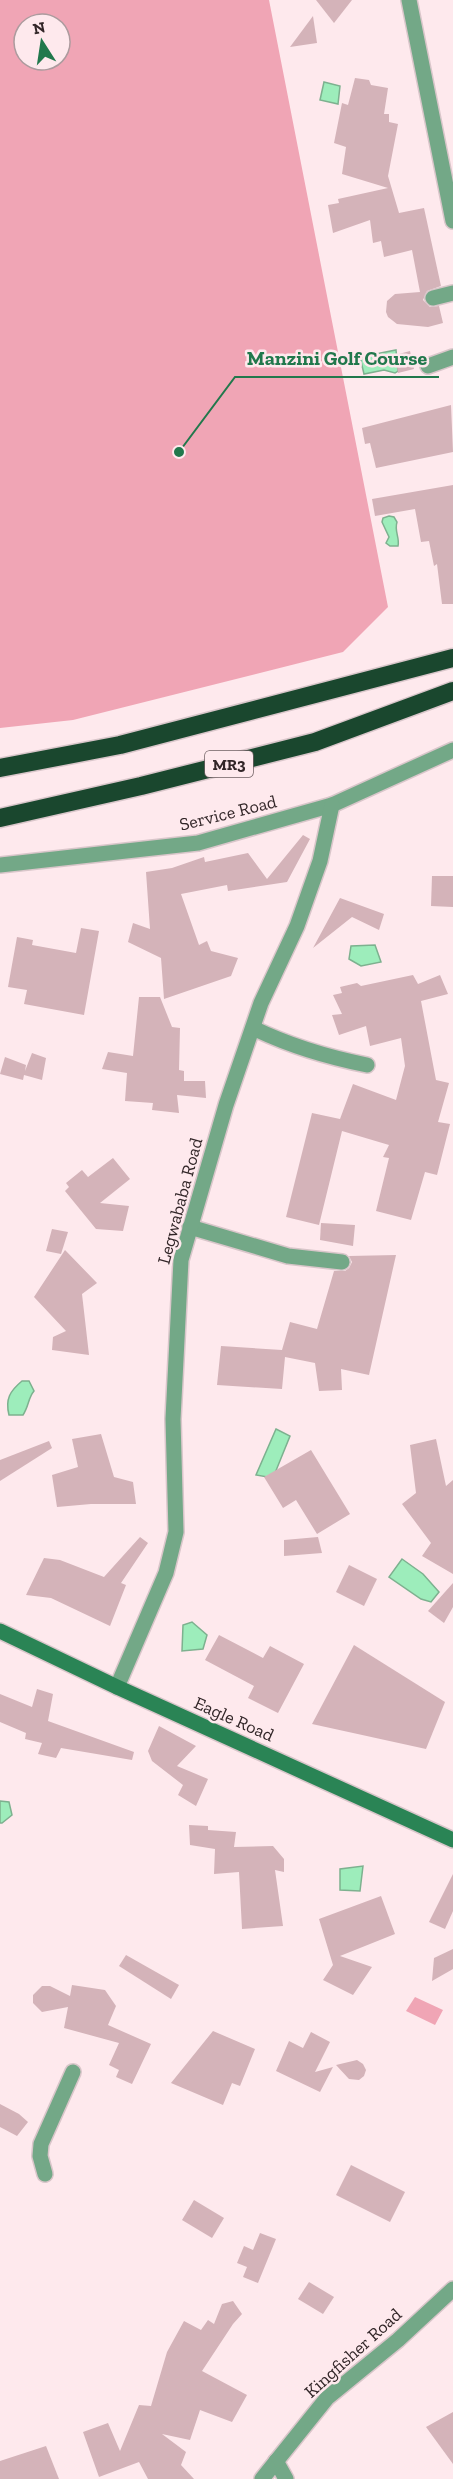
<svg xmlns="http://www.w3.org/2000/svg" width="453" height="2479" font-family="'Zilla Slab',serif">
  <rect width="100%" height="100%" fill="#fee9ed"/>
  <g fill="#f0a5b5" fill-rule="evenodd">
    <path d="M0,0h269l119,607 -45,45 -270,68 -73,8zM24,24h36v36h-36z"/>
    <polygon points="415,1997 443,2010 435,2025 406,2011"/>
  </g>
  <g fill="#9dedbb" stroke="#7db18f" stroke-width="1.5">
    <polygon points="324,82 340,86 338,104 320,100"/>
    <polygon points="396,350 398,371 395,373 384,370 364,374 360,357"/>
    <path d="M389,516l5,1 3,5c-3,9 3,16 1,24h-8l-4,-3 3,-6 -7,-15 1,-4z"/>
    <polygon points="375,945 381,962 361,966 349,959 351,946"/>
    <path d="M22,1381h7l5,10c-6,7 -5,15 -11,24h-14c-4,-16 1,-24 13,-34z"/>
    <polygon points="276,1429 290,1436 273,1478 256,1475"/>
    <polygon points="402,1559 423,1574 439,1592 431,1602 421,1599 389,1577"/>
    <polygon points="192,1622 207,1635 203,1649 182,1651 183,1625"/>
    <polygon points="0,1801 9,1802 12,1815 2,1823 0,1823"/>
    <polygon points="363,1866 360,1891 340,1890 340,1869"/>
  </g>
  <g fill="#d4b3b9">
    <polygon points="316,0 352,0 334,23"/>
    <polygon points="313,16 317,43 290,47"/>
    <polygon points="355,78 369,80 371,85 388,88 384,114 389,114 389,122 398,124 388,176 399,213 424,208 441,286 427,291 423,300 430,307 439,306 443,323 428,327 397,324 388,317 386,312 387,301 395,294 420,292 412,250 384,257 381,241 373,243 370,220 333,233 328,205 339,203 338,199 388,188 342,174 346,147 334,143 342,103 348,105"/>
    <polygon points="410,351 414,369 398,373 395,355"/>
    <polygon points="451,405 453,452 376,468 370,443 365,444 362,428"/>
    <polygon points="453,485 453,604 442,604 437,564 434,566 429,541 421,542 415,509 375,516 372,499"/>
    <polygon points="303,835 310,839 287,882 228,891 227,885 181,894 199,945 207,941 211,951 238,958 231,976 164,999 161,958 128,942 133,923 150,929 146,872 172,868 204,857 205,862 248,853 267,879"/>
    <polygon points="432,876 453,876 453,907 431,906"/>
    <polygon points="340,898 384,914 379,930 352,917 313,948"/>
    <polygon points="81,928 99,931 84,1015 24,1004 27,990 8,987 17,937 33,940 32,945 76,953"/>
    <polygon points="413,975 418,984 440,975 448,994 421,1001 436,1080 449,1083 438,1122 450,1124 437,1175 425,1172 411,1220 376,1211 389,1158 383,1157 389,1145 342,1131 319,1225 286,1217 312,1113 340,1119 353,1084 396,1100 405,1066 401,1038 370,1046 366,1026 339,1035 332,1015 342,1014 333,995 342,993 340,987 357,983 361,986"/>
    <polygon points="139,997 160,997 172,1027 180,1028 179,1070 184,1071 184,1081 205,1081 206,1098 177,1095 179,1113 152,1110 153,1103 125,1101 127,1073 102,1069 108,1052 133,1056"/>
    <polygon points="32,1053 46,1058 42,1080 24,1075 23,1080 0,1074 5,1057 26,1065 25,1071"/>
    <polygon points="113,1158 130,1179 100,1203 129,1206 123,1231 96,1229 65,1191 69,1187 66,1183 82,1170 88,1177"/>
    <polygon points="321,1223 355,1225 353,1246 320,1240"/>
    <polygon points="52,1229 68,1232 61,1254 46,1251"/>
    <polygon points="65,1250 97,1283 82,1294 89,1355 52,1350 53,1337 66,1331 34,1297"/>
    <polygon points="396,1255 369,1375 341,1369 342,1390 319,1391 315,1363 285,1357 282,1389 217,1385 221,1346 282,1350 290,1322 317,1329 334,1271 345,1271 349,1268 352,1262 349,1256"/>
    <polygon points="101,1434 114,1477 133,1482 136,1504 91,1504 57,1507 52,1475 78,1467 72,1439"/>
    <polygon points="436,1439 446,1486 453,1480 453,1574 422,1556 431,1543 402,1504 416,1493 410,1445"/>
    <polygon points="49,1441 52,1448 0,1481 0,1460"/>
    <polygon points="311,1450 350,1514 317,1534 296,1500 283,1508 264,1477"/>
    <polygon points="140,1537 148,1543 121,1583 126,1585 110,1626 51,1598 26,1595 44,1558 60,1560 104,1577"/>
    <polygon points="318,1537 322,1553 284,1556 284,1540"/>
    <polygon points="349,1565 377,1579 364,1606 336,1592"/>
    <polygon points="453,1583 453,1607 444,1623 428,1611"/>
    <polygon points="219,1635 263,1658 270,1646 304,1664 278,1713 248,1698 254,1686 205,1660"/>
    <polygon points="354,1645 445,1702 426,1749 312,1724"/>
    <polygon points="37,1689 53,1694 48,1721 134,1752 132,1760 61,1748 56,1758 38,1754 42,1743 25,1739 26,1733 0,1722 0,1694 32,1707"/>
    <polygon points="159,1726 196,1746 177,1766 208,1779 196,1806 178,1795 183,1785 152,1761 148,1751"/>
    <polygon points="189,1825 208,1826 208,1830 236,1832 234,1847 273,1846 284,1859 284,1872 275,1870 283,1926 242,1929 239,1872 214,1874 215,1849 190,1845"/>
    <polygon points="453,1874 453,1911 445,1929 429,1922"/>
    <polygon points="381,1896 395,1934 340,1956 372,1967 353,1995 323,1980 333,1965 319,1919"/>
    <polygon points="453,1949 453,1969 432,1981 434,1958"/>
    <polygon points="126,1955 179,1985 171,1999 119,1966"/>
    <polygon points="72,1985 105,1990 116,2006 108,2025 151,2044 132,2084 116,2077 119,2070 109,2065 119,2043 64,2028 68,2007 42,2012 33,2003 33,1995 42,1986 50,1986 70,1996"/>
    <polygon points="213,2031 255,2049 240,2086 232,2083 223,2105 171,2083"/>
    <polygon points="311,2032 330,2042 315,2072 333,2067 320,2092 276,2071 289,2041 303,2048"/>
    <polygon points="357,2060 363,2064 366,2070 364,2076 359,2080 349,2079 336,2065"/>
    <polygon points="0,2104 19,2114 28,2122 17,2136 0,2127"/>
    <polygon points="351,2165 405,2192 390,2222 336,2195"/>
    <polygon points="194,2200 224,2218 212,2238 182,2220"/>
    <polygon points="260,2233 276,2239 258,2283 243,2277 247,2267 237,2263 244,2246 253,2250"/>
    <polygon points="309,2282 334,2297 323,2314 298,2299"/>
    <polygon points="233,2301 242,2314 233,2324 202,2371 247,2395 232,2422 200,2410 190,2440 162,2434 186,2452 181,2465 194,2479 148,2479 139,2462 99,2477 83,2432 108,2423 120,2451 139,2405 151,2406 167,2352 184,2321 201,2330 208,2320 214,2324 222,2304"/>
    <polygon points="453,2412 453,2464 426,2427"/>
    <polygon points="46,2446 59,2479 0,2479 0,2461"/>
  </g>
  <g fill="none" stroke-linecap="round" stroke-linejoin="round">
    <g stroke="#d9c6ca" stroke-width="18">
      <g id="street">
        <polyline points="409,0 453,221"/>
        <polyline points="433,298 453,293"/>
        <polyline points="428,366 453,357"/>
        <polyline points="0,865 198,843 332,805 453,750"/>
        <path d="M253,1028c37,18 74,29 114,37"/>
        <polyline points="190,1227 288,1256 342,1262"/>
        <polyline points="117,1687 166,1573 176,1532 173,1419 181,1260 226,1105 261,1003 297,926 320,861 332,805"/>
        <polyline points="45,2174 40,2156 41,2144 73,2072"/>
        <polyline points="276,2461 286,2479"/>
        <polyline points="262,2479 327,2398 398,2340 453,2289"/>
      </g>
    </g>
    <g stroke="#d9c6ca" stroke-width="18">
      <polyline id="secondary" points="0,1631 117,1687 453,1840"/>
    </g>
    <g stroke="#d9c6ca" stroke-width="21">
      <g id="highway">
        <polyline points="0,768 120,745 453,658"/>
        <polyline points="0,818 141,786 315,742 453,691"/>
      </g>
    </g>
    <use href="#street" stroke="#73a887" stroke-width="15"/>
    <use href="#secondary" stroke="#2a8455" stroke-width="15"/>
    <use href="#highway" stroke="#1a472e" stroke-width="18"/>
  </g>
  <g text-anchor="middle" dominant-baseline="central" stroke-width="5" stroke-linejoin="round" paint-order="stroke">
    <rect fill="#fee9ed" stroke="#6f6063" stroke-width="1.5" x="205" y="751" width="48" height="26" rx="4.5"/>
    <g font-size="16" font-weight="bold" fill="#322628">
      <text x="229" y="764">MR3</text>
    </g>
    <g font-size="18" fill="#322628" stroke="#fee9ed">
      <text transform="translate(228 813) rotate(-14)">Service Road</text>
      <text transform="translate(180 1201) rotate(-75)">Legwababa Road</text>
      <text transform="translate(234 1719) rotate(24)">Eagle Road</text>
      <text transform="translate(353 2353) rotate(-42)">Kingfisher Road</text>
    </g>
  </g>
  <path fill="none" stroke="#21784c" stroke-width="2" d="M179 452L235 377H439"/>
  <circle fill="#21784c" stroke="#fee9ed" stroke-width="2" cx="179" cy="452" r="6"/>
  <g font-size="20" text-anchor="middle" font-weight="bold" fill="#21784c" stroke="#fee9ed" stroke-width="5" stroke-linejoin="round" paint-order="stroke">
    <text x="337" y="365">Manzini Golf Course</text>
  </g>
  <g transform="translate(42 42) rotate(348)"><circle r="28" fill="#fee9ed" stroke="#ac9b9e" stroke-width="1.5"/>
  <path d="M0-4.5L10 22L0 15L-10 22Z" fill="#21784c"/>
  <text y="-9" font-size="16" font-weight="bold" text-anchor="middle" fill="#322628">N</text>
  </g>
</svg>
